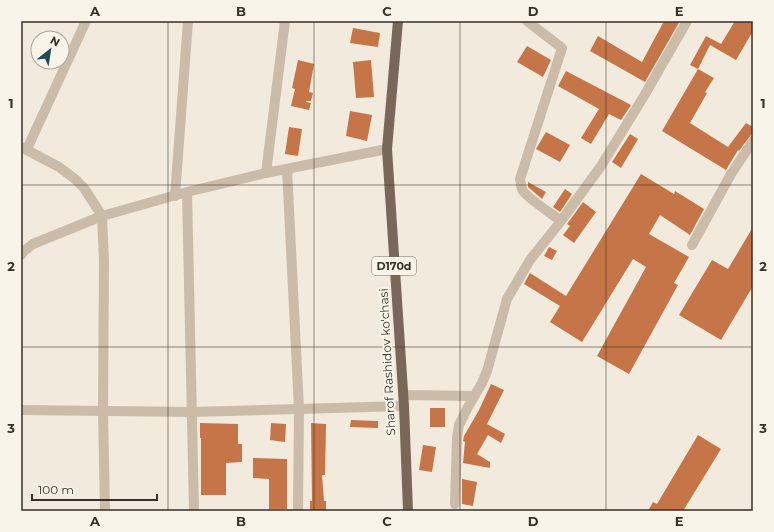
<svg xmlns="http://www.w3.org/2000/svg" width="774" height="532" font-family="Montserrat,sans-serif">
  <rect width="100%" height="100%" fill="#f2eadc"/>
  <g fill="#c57548">
    <polygon points="664,21 680,21 645,82 590,51 598,36 642,62"/>
    <polygon points="735,21 753,21 753,31 736,60 710,45 698,69 690,65 706,36 721,44"/>
    <polygon points="353,28 380,33 378,47 350,43"/>
    <polygon points="527,46 551,60 543,77 517,62"/>
    <polygon points="298,60 314,64 309,92 313,93 311,101 306,101 306,102 311,103 309,110 291,106 295,89 292,88"/>
    <polygon points="371,60 374,97 356,98 353,62"/>
    <polygon points="698,69 714,78 705,92 707,93 690,123 728,147 746,123 753,127 753,132 739,151 738,150 726,170 662,131"/>
    <polygon points="566,71 631,105 621,120 609,114 591,144 581,138 599,109 558,86"/>
    <polygon points="350,111 372,115 367,141 346,136"/>
    <polygon points="289,127 302,129 298,156 285,154"/>
    <polygon points="546,132 570,145 560,162 536,149"/>
    <polygon points="630,134 638,139 621,168 612,162"/>
    <polygon points="641,174 674,194 675,191 704,209 690,235 660,215 649,234 689,257 674,283 678,285 629,374 597,356 646,267 633,259 582,342 550,322 560,306 524,284 530,273 566,296"/>
    <polygon points="528,182 546,192 542,199 528,187"/>
    <polygon points="565,189 572,194 560,212 553,207"/>
    <polygon points="583,202 596,212 574,243 563,235 570,226 567,224"/>
    <polygon points="753,227 753,286 721,340 679,315 712,260 728,269"/>
    <polygon points="549,247 557,251 552,260 544,256"/>
    <polygon points="491,384 504,390 487,424 505,434 501,443 488,435 477,454 490,462 490,468 463,463 465,442 463,441 464,436 479,410"/>
    <rect x="430" y="408" width="15" height="19"/>
    <polygon points="351,420 378,421 378,428 350,427"/>
    <polygon points="200,423 238,424 238,444 242,444 242,462 226,463 226,495 201,495 201,438 200,438"/>
    <polygon points="271,423 286,424 285,442 270,440"/>
    <polygon points="311,423 326,424 325,475 322,475 324,501 326,501 326,511 310,511 310,501 312,501"/>
    <polygon points="698,435 721,449 683,511 648,511 653,502 657,504"/>
    <polygon points="423,445 436,447 432,472 419,470"/>
    <polygon points="253,458 287,459 287,509 269,509 269,479 253,478"/>
    <polygon points="462,479 477,482 473,506 462,504"/>
  </g>
  <g fill="none" stroke-linecap="round" stroke-linejoin="round">
    <g stroke="#cabca8" stroke-width="10">
      <path d="M527,21l35,27 -42,131c1,4 1,9 3,12 8,10 28,22 38,30"/>
      <polyline points="21,147 59,167 75,179 84,188 102,216 104,260 103,411 105,511"/>
      <polyline points="27,149 86,21"/>
      <polyline points="287,169 299,409 298,511"/>
      <polyline points="266,173 285,21"/>
      <polyline points="187,192 194,511"/>
      <polyline points="175,196 188,21"/>
      <polyline points="692,245 731,174 753,141"/>
      <polyline points="21,255 24,251 33,244 102,216 187,192 266,173 387,149"/>
      <polyline points="403,395 474,396"/>
      <polyline points="21,410 191,412 404,406"/>
      <polyline points="455,504 457,438 459,425 468,407 482,383 487,371 507,299 530,260 561,221 601,166 644,96 687,21"/>
    </g>
    <polyline stroke="#79685a" stroke-width="10" points="398,21 387,149 404,406 408,511"/>
  </g>
  <path fill="none" stroke="#372f28" stroke-width="1" stroke-opacity="0.55" d="M168,21v490M314,21v490M460,21v490M606,21v490M21,185h732M21,347h732"/>
  <g text-anchor="middle" dominant-baseline="central" stroke-width="4" stroke-linejoin="round" paint-order="stroke">
    <rect fill="#f9f4e9" stroke="#716a62" stroke-width="1" x="372" y="257" width="44" height="18" rx="3"/>
    <g font-size="11" font-weight="bold" fill="#372f28">
      <text x="394" y="266">D170d</text>
    </g>
    <g font-size="12" fill="#372f28" stroke="#f9f4e9">
      <text transform="translate(387 362) rotate(-93)">Sharof Rashidov ko'chasi</text>
    </g>
  </g>
  <rect width="774" height="532" fill="none" stroke="#f9f4e9" stroke-width="44"/>
  <g transform="translate(50 50) rotate(30)"><circle r="19" fill="#f9f4e9" stroke="#aba59c"/>
  <path d="M0-3L7 15L0 10L-7 15Z" fill="#1e4d58"/>
  <text y="-6" font-size="11" font-weight="bold" text-anchor="middle" fill="#372f28">N</text>
  </g>
  <path d="M32 494v6h125v-6" fill="none" stroke="#372f28" stroke-width="2"/>
  <text x="38" y="494" font-size="12" fill="#372f28" stroke="#f9f4e9" stroke-width="3" paint-order="stroke">100 m</text>
  <rect x="22" y="22" width="730" height="488" fill="none" stroke="#372f28" stroke-width="1.5"/>
  <g font-size="13" text-anchor="middle" font-weight="bold" fill="#372f28">
    <text x="95" y="16">A</text>
    <text x="241" y="16">B</text>
    <text x="387" y="16">C</text>
    <text x="533" y="16">D</text>
    <text x="679" y="16">E</text>
    <text x="11" y="108">1</text>
    <text x="763" y="108">1</text>
    <text x="11" y="271">2</text>
    <text x="763" y="271">2</text>
    <text x="11" y="433">3</text>
    <text x="763" y="433">3</text>
    <text x="95" y="526">A</text>
    <text x="241" y="526">B</text>
    <text x="387" y="526">C</text>
    <text x="533" y="526">D</text>
    <text x="679" y="526">E</text>
  </g>
</svg>
